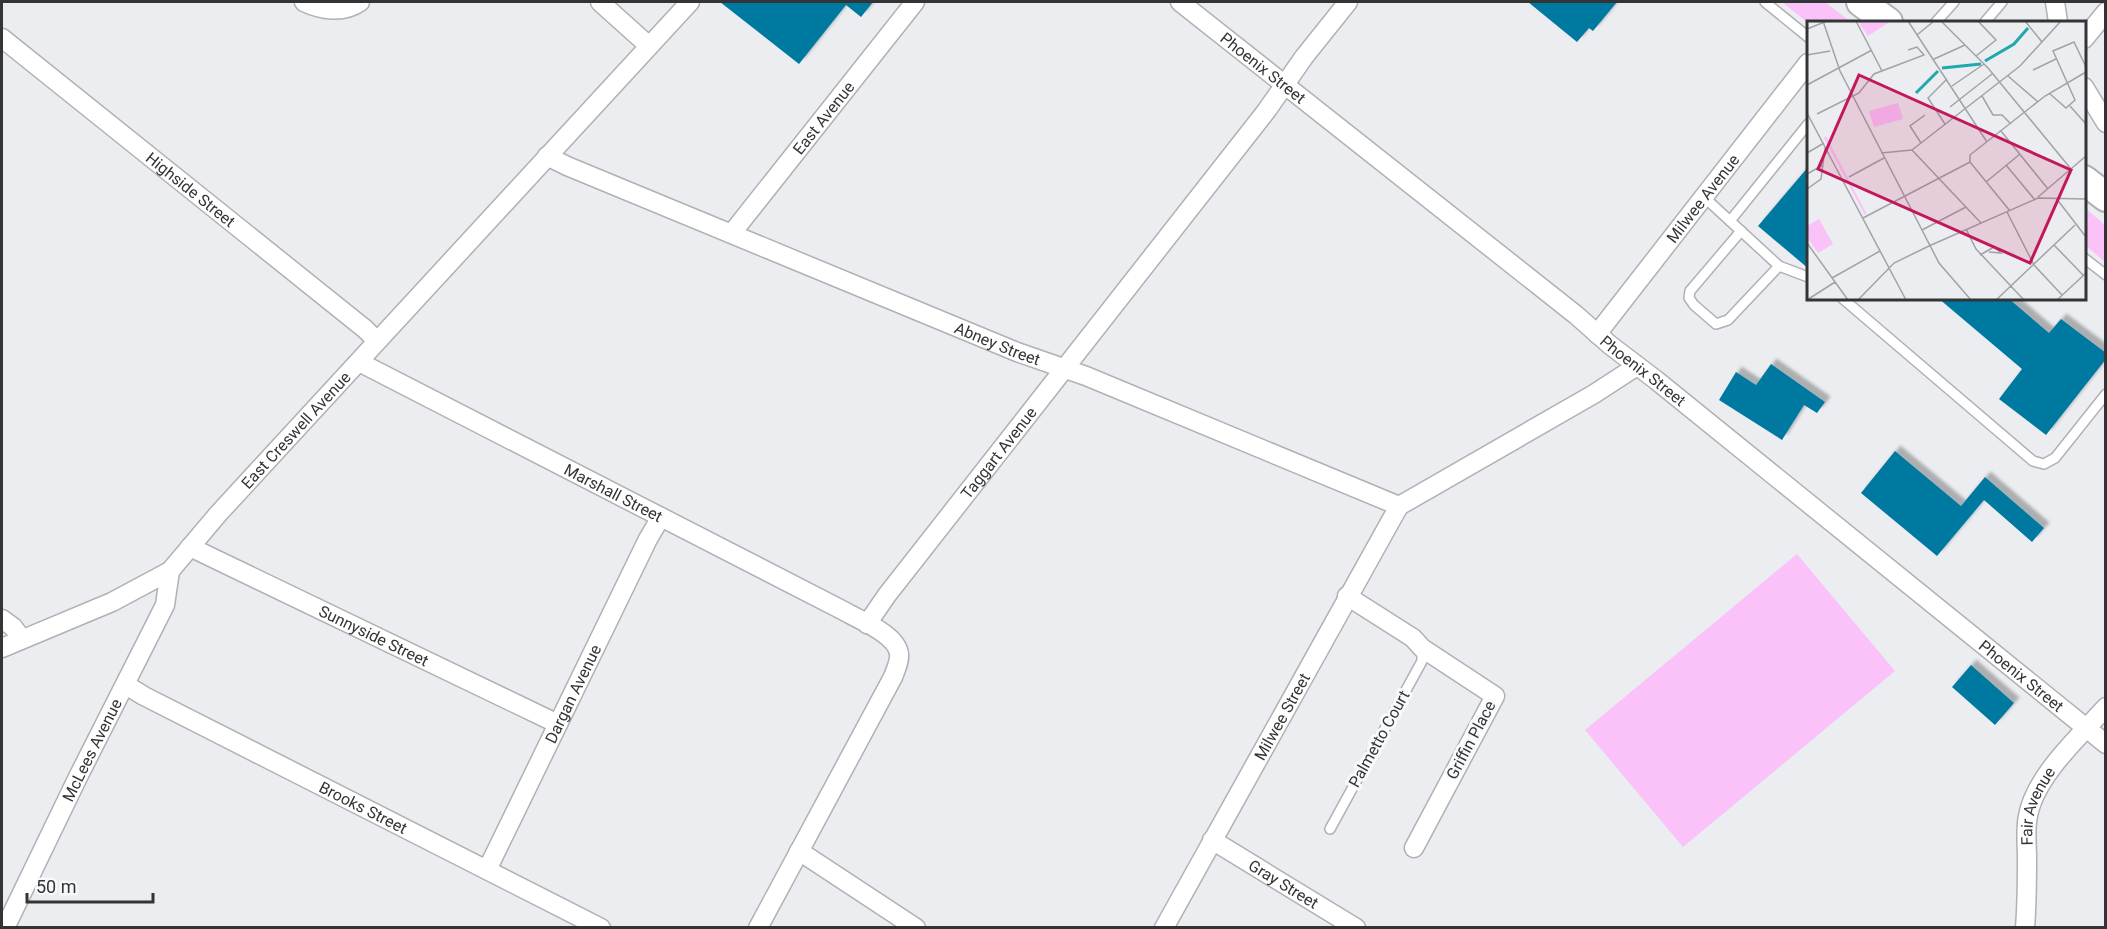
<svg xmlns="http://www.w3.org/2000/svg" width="2107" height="929" font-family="Roboto,sans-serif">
  <defs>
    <filter id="shadow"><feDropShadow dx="5.5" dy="-5.5" stdDeviation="1.5" flood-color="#0004"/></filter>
  </defs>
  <rect width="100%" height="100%" fill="#ebedf0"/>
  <g fill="#fac2f8">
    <polygon points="1782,2 1825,2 1851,22 1808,23"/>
    <polygon points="2085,208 2105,225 2105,262 2085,245"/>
    <polygon points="1797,554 1895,671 1683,847 1585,730"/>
  </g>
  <g fill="#0079a1" filter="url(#shadow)">
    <polygon points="720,2 873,2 861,17 846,5 799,64"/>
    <polygon points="1528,2 1617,2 1593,31 1589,28 1577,42"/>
    <polygon points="1809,166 1809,269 1758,226"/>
    <polygon points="1938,298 2008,298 2049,333 2061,319 2106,353 2106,359 2046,435 1999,399 2022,369"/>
    <polygon points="1771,364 1825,402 1817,413 1804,405 1782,440 1719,400 1736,372 1756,385"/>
    <polygon points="1895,451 1961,506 1985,477 2044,528 2032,542 1984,500 1937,556 1861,493"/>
    <polygon points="1971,665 2014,703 1995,725 1952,687"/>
  </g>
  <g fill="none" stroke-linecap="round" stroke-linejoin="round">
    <g stroke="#afb1b5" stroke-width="12">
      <g id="lane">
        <polyline points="1765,2 1808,37"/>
        <polyline points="1936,22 1954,2"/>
        <polyline points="1985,22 2002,2"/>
        <polyline points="1704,197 1779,266 1808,277"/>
        <polyline points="1730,221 1808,124"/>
        <polyline points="1741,231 1690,291 1689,298 1694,305 1716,324 1728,320 1779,266"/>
        <polyline points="2084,258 2106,275"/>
        <polyline points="1842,298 2033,461 2044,464 2055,458 2106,394"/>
        <polyline points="1330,829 1422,661 1422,648"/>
      </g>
    </g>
    <g stroke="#afb1b5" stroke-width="21">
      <g id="street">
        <path d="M304,2c17,8 39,12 56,0"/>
        <polyline points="600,2 649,46"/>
        <path id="s1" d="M1180,2l396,313 34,30 46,35 450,364"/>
        <polyline points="2055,2 2058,22"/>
        <path id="s2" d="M2,38l363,291 12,12"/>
        <polyline points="2084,39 2106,12"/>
        <polyline points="2084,87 2106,123"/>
        <path id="s3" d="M547,156l20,10 450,186 69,24 313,130"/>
        <path id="s4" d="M732,233l183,-231"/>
        <path id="s5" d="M1597,334l211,-271"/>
        <path id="s6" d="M359,362l485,249c15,9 53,23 55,43 1,7 -3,15 -6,23l-135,251"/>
        <polyline points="1399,506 1594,394 1637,366"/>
        <path id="s7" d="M190,547l368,177"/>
        <polyline points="1347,596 1413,638 1422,648 1495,696 1414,848"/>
        <polyline points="2,619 13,627 22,639"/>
        <path id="s8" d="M867,624l20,-29 380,-485 37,-53 44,-55"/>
        <path id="s9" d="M2,648l110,-46 58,-31 49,-58 471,-511"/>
        <path id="s10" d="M126,685l18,11 457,232"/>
        <path id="s11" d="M1212,840l144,88"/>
        <polyline points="799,851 916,928"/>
        <path id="s12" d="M487,870l161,-331 13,-22"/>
        <path id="s13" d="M5,928l73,-151 87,-172 5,-34"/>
        <path id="s14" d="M1164,928l235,-422"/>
        <path id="s15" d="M2025,928c2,-24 2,-47 2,-70 0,-14 -2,-29 1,-42 7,-40 52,-80 78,-109"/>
      </g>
    </g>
    <g stroke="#afb1b5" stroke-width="32">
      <g id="primary">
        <polyline points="1861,2 1888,22"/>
        <polyline points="2084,180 2106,197"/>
      </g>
    </g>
    <use href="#lane" stroke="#fff" stroke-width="9"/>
    <use href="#street" stroke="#fff" stroke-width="18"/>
    <use href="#primary" stroke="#fff" stroke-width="28"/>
  </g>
  <g text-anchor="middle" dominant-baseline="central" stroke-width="6" stroke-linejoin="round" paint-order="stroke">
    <g font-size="16" fill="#333435" stroke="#f8fafe">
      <text stroke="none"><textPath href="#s1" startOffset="106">Phoenix Street</textPath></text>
      <text stroke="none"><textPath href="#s4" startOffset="147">East Avenue</textPath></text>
      <text stroke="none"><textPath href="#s2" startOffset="242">Highside Street</textPath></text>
      <text stroke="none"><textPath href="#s5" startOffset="172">Milwee Avenue</textPath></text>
      <text stroke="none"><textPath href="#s3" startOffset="488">Abney Street</textPath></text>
      <text stroke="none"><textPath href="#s1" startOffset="592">Phoenix Street</textPath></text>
      <text stroke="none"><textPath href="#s9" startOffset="374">East Creswell Avenue</textPath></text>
      <text stroke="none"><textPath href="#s8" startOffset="216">Taggart Avenue</textPath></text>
      <text stroke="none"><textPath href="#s6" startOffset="286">Marshall Street</textPath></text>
      <text stroke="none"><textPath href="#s7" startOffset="204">Sunnyside Street</textPath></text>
      <text stroke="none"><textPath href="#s1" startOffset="1078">Phoenix Street</textPath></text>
      <text stroke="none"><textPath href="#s12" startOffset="196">Dargan Avenue</textPath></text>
      <text stroke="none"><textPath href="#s14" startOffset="242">Milwee Street</textPath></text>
      <text transform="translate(1379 739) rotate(-61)">Palmetto Court</text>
      <text transform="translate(1471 740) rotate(-62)">Griffin Place</text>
      <text stroke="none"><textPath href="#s13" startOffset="198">McLees Avenue</textPath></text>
      <text stroke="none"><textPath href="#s10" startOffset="267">Brooks Street</textPath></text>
      <text stroke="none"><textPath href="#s15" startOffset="124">Fair Avenue</textPath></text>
      <text stroke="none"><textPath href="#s11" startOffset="84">Gray Street</textPath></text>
    </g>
  </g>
  <g transform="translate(1807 21)">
    <rect width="279" height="279" fill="#ebedf0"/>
    <path d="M84,0l-23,15 -10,-15zM91,82l5,16 -29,8 -5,-16zM19,115l40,77 -1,2 -41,-77zM12,198l14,25 -15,9 -11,-16v-11z" fill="#fac2f8"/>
    <path fill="none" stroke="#20a9ad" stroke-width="3" d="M178,40l29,-17 14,-16M135,47l39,-4M109,72l22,-22"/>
    <path fill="none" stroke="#a1a3a5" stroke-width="1.5" d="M16,0l17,50 99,192 32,37M49,0l26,50M101,0l79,121M134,0l47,47 83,101M218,0l17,21M0,8l20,-8M110,14l17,-14M0,34l23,-4M169,35l20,-16 -18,-19M127,38l31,-14M226,49l23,-11M201,55l30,26M0,64l65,-35M145,65l32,-22M242,72l17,15 9,-8 -22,-49 21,-9 12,25M175,75l11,19h9l9,9M263,85l16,18M143,86l42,-33M0,92l99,187M10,93l42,-21 15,-19 50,-19 -7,-8 -9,3M138,103l-17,-26 19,-19M194,110l47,58M114,122l-11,-17 15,-11M105,129l108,-84 41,-45M105,129l69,73M0,132l17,-10M74,132l31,-3M163,141v-7l75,-59 41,-24M163,141l40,49M199,144l29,35M0,153l16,-9M42,156l35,-19M179,161l34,-28M0,168l14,-10 4,-31M231,176l48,-41M249,177l30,39M200,191l27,53 28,30M56,197l107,-56M159,208l10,20 48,51M115,209l44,-23M0,222l41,57M247,224l29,30M173,234l14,-8 7,6 -12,-1M25,257l48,-27M0,279l28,-18M51,279l36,-37 35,-17 109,-48 48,1M189,279l79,-75M250,279l29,-27"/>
    <path fill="#c2185b" fill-opacity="0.15" stroke="#c2185b" stroke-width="3" d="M52,54l212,95 -41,93 -212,-94z"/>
    <rect width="279" height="279" fill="none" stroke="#333435" stroke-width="3"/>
  </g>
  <rect width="2107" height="929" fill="none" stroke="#333435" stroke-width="6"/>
  <path d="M27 893v9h126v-9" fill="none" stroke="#333435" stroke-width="3"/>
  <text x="36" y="893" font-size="18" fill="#333435" stroke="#f8fafe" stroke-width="4.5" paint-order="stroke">50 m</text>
</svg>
